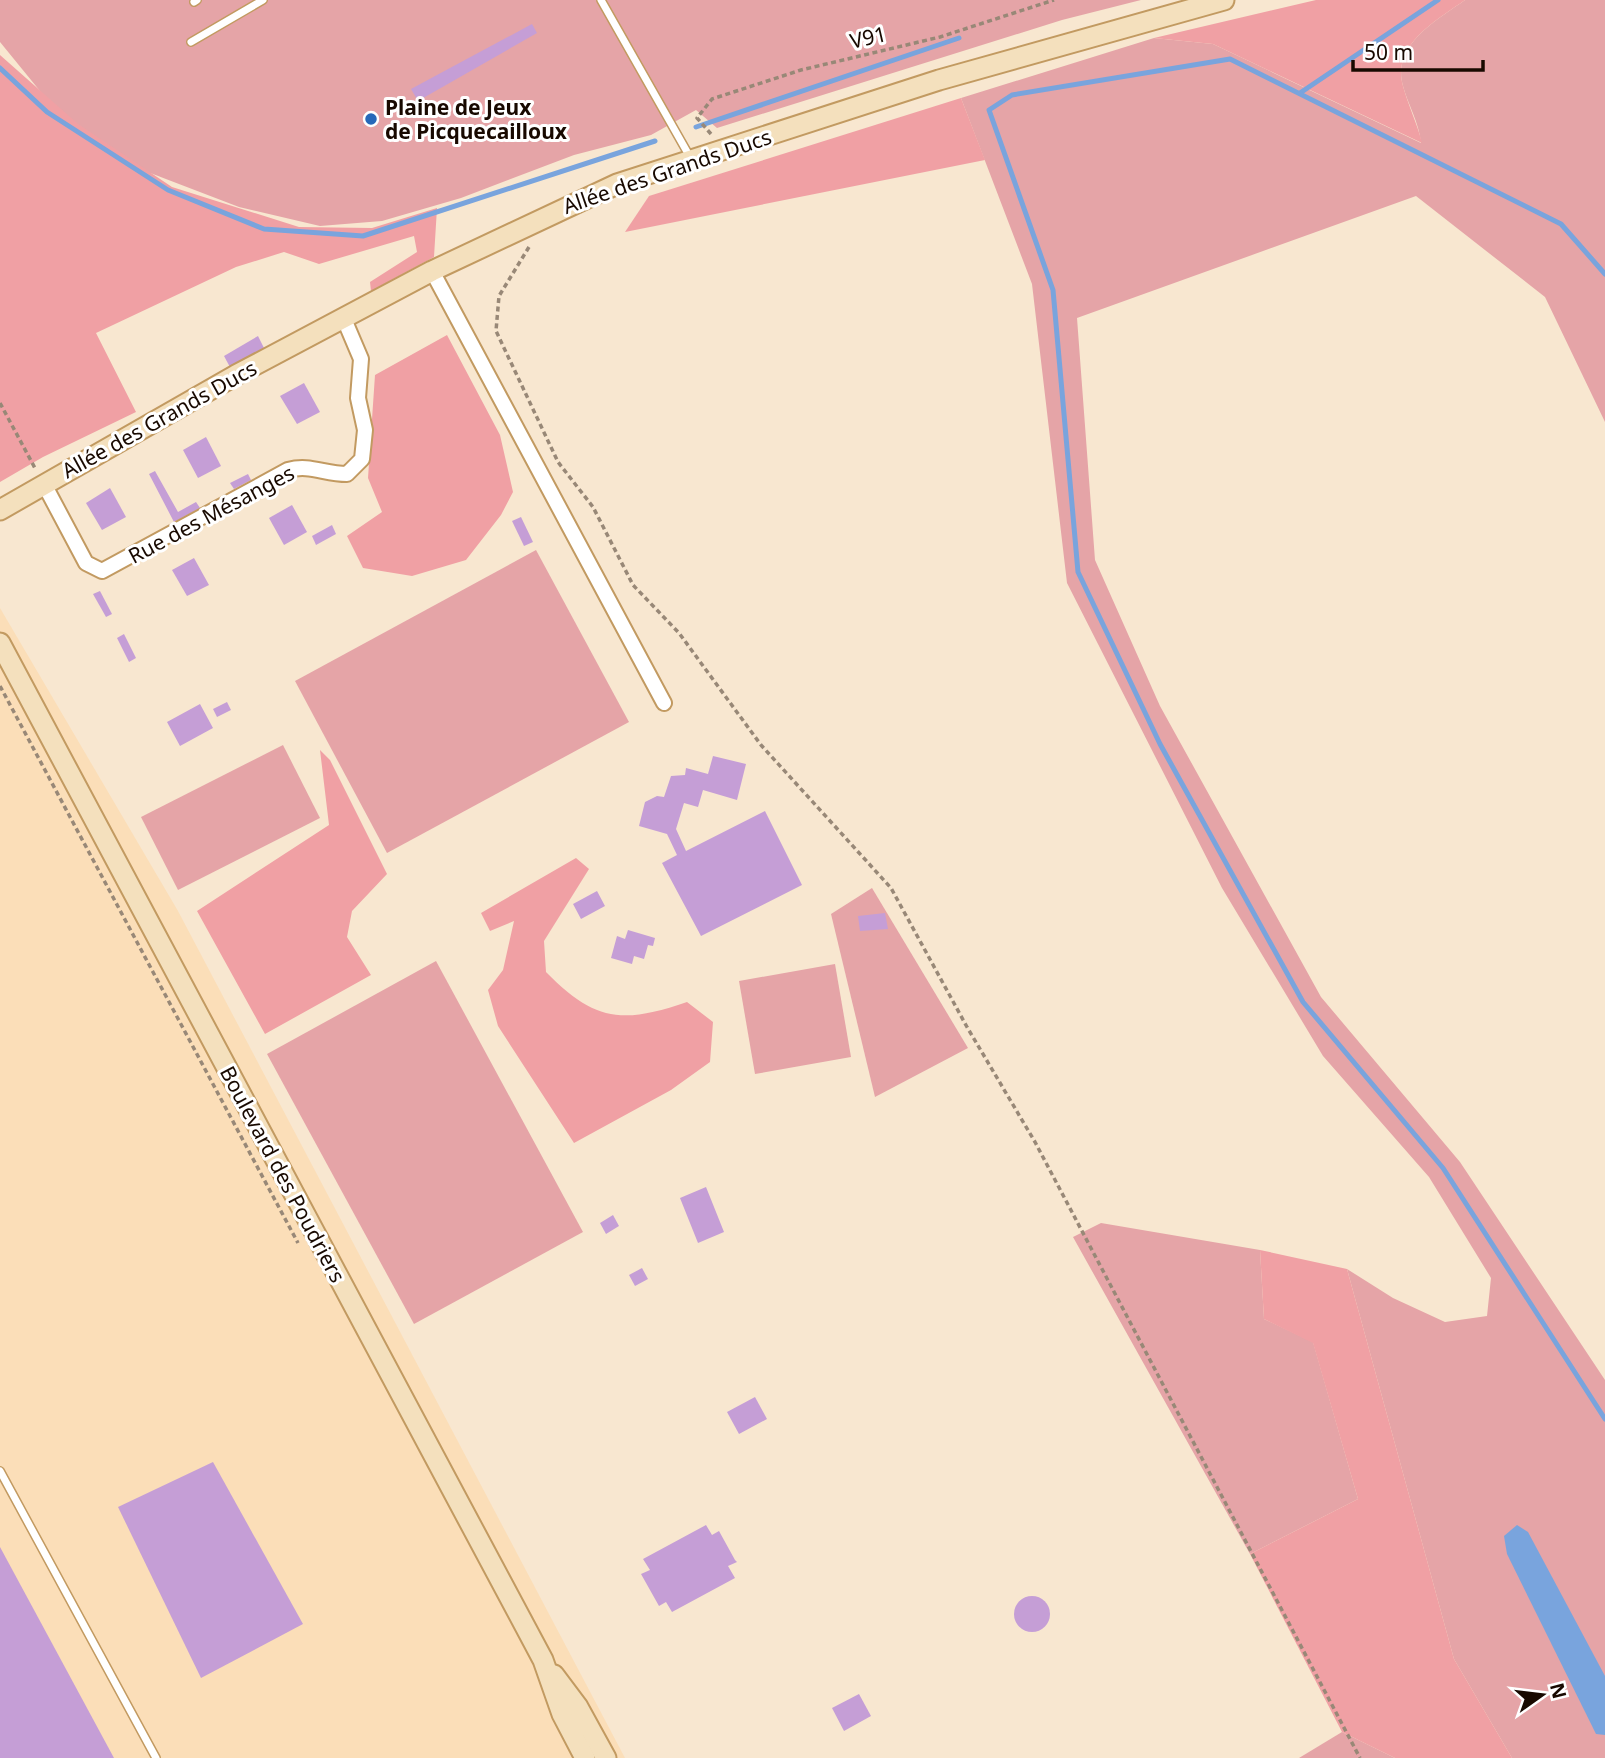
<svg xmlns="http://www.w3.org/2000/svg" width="1605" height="1758" font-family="'Noto Sans',sans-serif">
  <rect width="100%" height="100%" fill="#f8e7d0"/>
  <polygon fill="#fbdeb8" points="0,608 178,911 625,1758 0,1758"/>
  <g fill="#e5a4a7">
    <polygon points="0,0 1141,0 1062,20 717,128 696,110 651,135 574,155 461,198 382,221 320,226 239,207 132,166 71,129 0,42"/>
    <path d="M1465,0h140v422l-60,-125 -129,-101 -339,122 18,242 65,146 161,291 139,165 145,218v378h-93l-58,-99 -107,-390 46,29 52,24 42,-6 4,-38 -62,-101 -106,-121 -101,-168 -155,-305 -35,-299 -71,-186 193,-60 59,6 208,99c-2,-21 -13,-38 -18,-57 -12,-41 34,-66 62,-86z"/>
    <polygon points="536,550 629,722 387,853 295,681"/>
    <polygon points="283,745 320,818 178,890 141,817"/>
    <polygon points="872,888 968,1048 875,1097 831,914"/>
    <polygon points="436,961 583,1232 414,1324 267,1054"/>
    <polygon points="835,964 851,1057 755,1074 739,981"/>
    <polygon points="1101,1223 1260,1250 1264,1319 1313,1342 1358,1499 1250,1554 1073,1237"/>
    <polygon points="1342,1732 1395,1758 1299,1758"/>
  </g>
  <g fill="#f0a0a4">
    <path d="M1316,0h149c-28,20 -74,45 -62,86 5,19 14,37 19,57l-209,-99 -59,-6z"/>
    <polygon points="0,55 78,124 172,187 299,227 372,228 437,208 434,257 371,291 370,282 417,252 414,236 319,264 284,252 236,267 96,333 136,412 43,457 0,482"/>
    <polygon points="961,98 985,160 625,232 649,196"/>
    <polygon points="447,335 500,435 513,492 501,515 466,560 412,576 363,568 347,536 382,512 368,478 375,375"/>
    <polygon points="320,750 330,760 387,874 352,911 347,937 371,975 265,1034 197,911 329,825"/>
    <path d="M576,858l13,11 -45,72 2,31c49,50 77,52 141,30l26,20 -3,40 -39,28 -97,53 -76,-117 -10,-36 15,-20 11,-49 -24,10 -9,-18z"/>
    <polygon points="1260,1250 1347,1269 1454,1659 1512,1758 1395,1758 1342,1732 1250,1554 1358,1499 1313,1343 1264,1319"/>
  </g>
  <polygon fill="#79a4dd" points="1517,1525 1528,1532 1605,1676 1605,1735 1596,1734 1507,1554 1504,1536"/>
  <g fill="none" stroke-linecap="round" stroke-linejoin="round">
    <g stroke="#79a4dd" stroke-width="5">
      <polyline points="0,68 47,112 168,190 264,229 363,236 655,141"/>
      <polyline points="1300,93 1438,0"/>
      <polyline points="696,127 959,38"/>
      <polyline points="1605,274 1561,224 1230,59 1012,95 989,110 1053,290 1078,572 1160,744 1303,1002 1443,1168 1605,1419"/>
    </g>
  </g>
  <g fill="#c59ed6">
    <polygon points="532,24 537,33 418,101 411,89"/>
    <polygon points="258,336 265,350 231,369 224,356"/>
    <polygon points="304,383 320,412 297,424 280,396"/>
    <polygon points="206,437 221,466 198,478 183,450"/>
    <polygon points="155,471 178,512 196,502 200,508 174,522 149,474"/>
    <polygon points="248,474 251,480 234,489 230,483"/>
    <polygon points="110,488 126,517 102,530 86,503"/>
    <polygon points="292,505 307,532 284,545 269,518"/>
    <polygon points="521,517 533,542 524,546 512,521"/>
    <polygon points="332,525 336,534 316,545 312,536"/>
    <polygon points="194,558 209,585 187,596 172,570"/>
    <polygon points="100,591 112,614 106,617 93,594"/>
    <polygon points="124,634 136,658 129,662 117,638"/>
    <polygon points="227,702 231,710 217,717 213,709"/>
    <polygon points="200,704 213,728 180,746 167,722"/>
    <polygon points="713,756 746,764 737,800 703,790 698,807 684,803 676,829 686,851 765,811 802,885 701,936 662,863 677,855 667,834 639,826 645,802 657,796 664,797 671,776 685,775 686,768 708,774"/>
    <polygon points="597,891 605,906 581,919 573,904"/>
    <polygon points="885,913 888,929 860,931 858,916"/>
    <polygon points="628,930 655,938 653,946 648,945 644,959 634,956 632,964 611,958 617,936 625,939"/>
    <polygon points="706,1187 724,1232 698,1243 680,1198"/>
    <polygon points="613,1215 619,1226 606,1234 600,1223"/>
    <polygon points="642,1268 648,1279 635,1286 629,1275"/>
    <polygon points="755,1397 767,1419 739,1434 727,1412"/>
    <polygon points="213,1462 303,1624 201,1678 118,1507"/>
    <polygon points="706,1525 712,1535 719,1531 735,1560 737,1562 728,1566 735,1578 672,1612 666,1602 659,1606 641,1574 650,1570 643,1559"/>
    <polygon points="0,1547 114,1758 0,1758"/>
    <circle cx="1032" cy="1614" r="18"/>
    <polygon points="859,1694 871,1716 844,1731 832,1708"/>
  </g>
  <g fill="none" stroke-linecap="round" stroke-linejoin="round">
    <g stroke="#c29a61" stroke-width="10">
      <g id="lane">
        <polyline points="601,0 690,157"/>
        <polyline points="194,2 197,0"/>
        <polyline points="191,42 263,0"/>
        <polyline points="0,1471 156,1758"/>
      </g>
    </g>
    <g stroke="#c29a61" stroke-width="18">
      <g id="street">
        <polyline points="432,271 664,703"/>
        <path d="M44,484l42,79 16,8 186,-101c22,-6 36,4 59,4l15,-15 3,-29 -7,-32 3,-39 -17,-40"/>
      </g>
    </g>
    <g stroke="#c29a61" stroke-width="23">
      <g id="secondary">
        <polyline points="0,510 236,375 432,271 617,184 939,80 1224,0"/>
        <polyline points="0,643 543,1660 562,1714 585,1758"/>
        <polyline points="554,1675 578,1707 606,1758"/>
      </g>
    </g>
    <g stroke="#988877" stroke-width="3.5" stroke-dasharray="5 3.5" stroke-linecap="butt">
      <polyline points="711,134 697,118 712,99 801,70 940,37 1054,0"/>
      <polyline points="529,247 499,296 496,331 558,462 593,507 633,585 679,633 761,745 891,888 967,1027 1035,1142 1360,1758"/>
      <polyline points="0,403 36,470"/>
      <polyline points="0,686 298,1243"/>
    </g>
    <use href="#lane" stroke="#fff" stroke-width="7"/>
    <use href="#street" stroke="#fff" stroke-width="14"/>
    <use href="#secondary" stroke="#f4e0bd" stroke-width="19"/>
  </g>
  <circle fill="#2668b9" stroke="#fff" stroke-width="2.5" cx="371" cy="119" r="7"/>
  <g text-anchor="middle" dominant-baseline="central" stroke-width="6" stroke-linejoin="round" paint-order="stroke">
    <g font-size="21" fill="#180900" stroke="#fff">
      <text transform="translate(868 37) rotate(-13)">V91</text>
      <text transform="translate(667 171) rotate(-19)">Allée des Grands Ducs</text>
      <text transform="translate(159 419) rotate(-29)">Allée des Grands Ducs</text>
      <text transform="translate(211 514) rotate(-28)">Rue des Mésanges</text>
      <text transform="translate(283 1174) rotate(62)">Boulevard des Poudriers</text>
    </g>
    <g font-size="21" font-weight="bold" fill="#180900" stroke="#fff" text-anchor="start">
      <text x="385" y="107">Plaine de Jeux<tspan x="385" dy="24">de Picquecailloux</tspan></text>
    </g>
  </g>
  <g transform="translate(1542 1695) rotate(76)" stroke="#ffffff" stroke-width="5" paint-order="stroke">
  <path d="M0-5L12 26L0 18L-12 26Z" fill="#180900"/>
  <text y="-10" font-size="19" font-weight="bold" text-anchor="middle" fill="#180900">N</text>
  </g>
  <path d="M1353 60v10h130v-10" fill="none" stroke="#180900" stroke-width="3.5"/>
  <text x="1364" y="60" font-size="21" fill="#180900" stroke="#ffffff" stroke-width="5" paint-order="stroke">50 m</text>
</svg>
